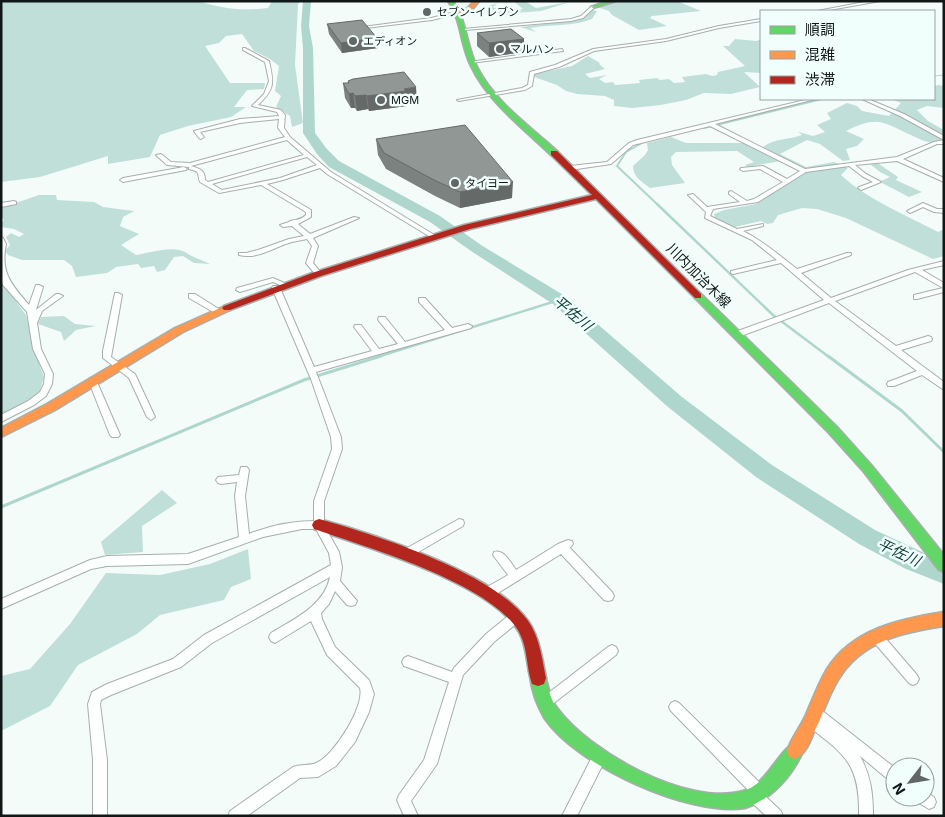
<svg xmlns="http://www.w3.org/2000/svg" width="945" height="817" font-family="Inter,'Noto Sans JP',sans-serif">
  <rect width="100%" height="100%" fill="#f4fcfa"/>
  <g fill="#c0dfd9">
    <path d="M1,1h197c26,8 43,10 70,7l4,-7h28l-2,4 -3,60 8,58 -11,4 -2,-11 -14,-9 5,-11 -6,-5 4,-25 -9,-7 -16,-8 -12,-17 -16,2 -7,7 -14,3 25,37h35l-1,6 -17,1 -13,17h12l-15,10 -43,9 -28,9 -10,22 -42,7v-8l-68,21 -39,5z"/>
    <polygon points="513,1 525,1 536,8 570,2 541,11 500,14 487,6 498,3 492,7 501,10 523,9"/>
    <polygon points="618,1 677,1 701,11 652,16 650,18 667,26 639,30 612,15 609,11 597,7"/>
    <path d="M592,10l5,1 -5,8c-20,8 -41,5 -62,9l6,4 -16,-5 56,-7 6,-1z"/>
    <polygon points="735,39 757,41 761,39 761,73 744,72 760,87 731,94 704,93 686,100 661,105 632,108 614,106 614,100 605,96 577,94 566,91 557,85 534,77 535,74 572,66 588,56 600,63 599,64 605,69 585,74 590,78 607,75 599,79 605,83 613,82 615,85 640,83 639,80 657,78 660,80 669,79 674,83 685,82 682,77 706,74 712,76 717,75 718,72 745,66 723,46 729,46"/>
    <path d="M939,85l5,1v22l-17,-2 -10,4 11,11 16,9v10c-5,0 -12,3 -16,2 -5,-1 -10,-4 -15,-6 -29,-13 -34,-22 -67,-5l18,8 -7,7 -11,3 4,11 -7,1 -23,-17 -13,-4 -27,14 26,13 28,-5 14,6 -7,7c27,25 65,40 97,57l6,-3v27l-11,3 -87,-41 -29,-9 -15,-1 -24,7 -5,8 -6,1 -6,-3 -26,6 -20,-9 -1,-4 10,-4 32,-6 50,-31 -43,-26c12,-9 26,-7 39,-12l-4,-3 15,4 12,-4 -8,-7 14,-6 -4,-6 20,-10 10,3 5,5 27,5 12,-13 -10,-4h43v-13z"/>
    <path d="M671,137l15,6h57l38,18 -34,6 -2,-2 9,-3 -17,-11 -61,1 -5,5 1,8 13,18 -35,5c-9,-7 -17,-11 -17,-22l12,-11 3,-5 -1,-7z"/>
    <polygon points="870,164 879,164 898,177 896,180 922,192 909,197 882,183 881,181 890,177 880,172"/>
    <path d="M39,195h17l1,5 37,2 9,5 31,4 -11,6 -3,9 19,8 -18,11 15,10c13,-2 36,-10 49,-3 9,6 15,7 25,12l-16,-1 -11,-7 -9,1 -9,13 -8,2 -3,-6 -13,2 -3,-4 -22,3 -9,6 -31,4 -4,-11 -8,-6h-42l-14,-5 -3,-4 5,-6 -4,-8 5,-4 8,4 5,-3 -10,-5 -13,-2v-5l3,-1 -3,-6v-7z"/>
    <polygon points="1,281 26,315 35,353 44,377 39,393 24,404 1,415"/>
    <polygon points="64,316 75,324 96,326 76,330 64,341 61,332 38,324 41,317"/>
    <polygon points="162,490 177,503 142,526 143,552 105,555 101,542"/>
    <polygon points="248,549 251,579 231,587 224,600 160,615 137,634 78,665 50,706 1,731 1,676 30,669 70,624 106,573 160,575 210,564"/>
  </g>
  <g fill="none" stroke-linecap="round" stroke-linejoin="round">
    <polyline stroke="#afd6cd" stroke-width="1" points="934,76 944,75"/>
    <g stroke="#afd6cd" stroke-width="2">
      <polyline points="704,128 822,99"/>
      <polyline points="642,143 626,152 617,166 658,205"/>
    </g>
    <g stroke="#afd6cd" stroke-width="2.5">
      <polyline points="657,204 773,315 829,357"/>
      <polyline points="377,357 559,300"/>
    </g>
    <g stroke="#afd6cd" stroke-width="3">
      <polyline points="828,356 902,411 944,452"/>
      <polyline points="1,507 304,380 381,356"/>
    </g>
    <polygon fill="#afd6cd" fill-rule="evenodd" points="303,1 311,1 309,26 313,48 315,133 326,148 339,161 440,216 481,245 565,296 682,397 772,465 875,530 944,562 944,584 906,569 859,544 756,477 668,407 553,304 471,251 430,222 329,167 317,154 303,133 303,48 301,26"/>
    <g stroke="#a7aeac" stroke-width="2">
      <g id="street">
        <polygon points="870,1 880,1 824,11 817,11"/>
        <polygon points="592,6 595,7 583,18 571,21 465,30 463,29 571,19 581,16"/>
        <polygon points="459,11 460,13 432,20 357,29 355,28 431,18"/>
        <polygon points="761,19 761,21 719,28 666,41 594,51 559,67 534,74 532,86 525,90 459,101 457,100 522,88 528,85 530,72 555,65 593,49 666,39 719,26"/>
        <path d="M243,48h2l24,13c5,22 6,28 -11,44l23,5 4,5 -1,13 6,9 41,35 105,64v2h-4l-105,-64 -7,-6 -37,12 -16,4 44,26v7l-13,7 12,10 44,-17 5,1 -46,20 5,8 -5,17 9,11 -2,1h-4l-10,-12 6,-17 -5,-7c-5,1 -10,2 -15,3 -18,5 -35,18 -53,13v-2h7l12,-3 31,-11 15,-3 -12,-10 -9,1 -3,-2 9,-3 1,-1c7,-2 9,0 16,-6v-3l-45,-27 -42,8 -19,-11c-3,-9 1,-10 -11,-13v-2l-22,-2 -11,-10 5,-1 10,8 19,1 95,-26 -7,-9 1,-9 -39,4 -40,9 4,5 -3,2 -2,-1 -5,-7 46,-12 39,-3 -2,-4 -25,-6 12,-12 5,-13 -4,-19 -22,-12zM287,140l17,15 -96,27 -3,-2c0,-10 -5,-11 -14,-14zM307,157l10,8 -37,13 -58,12 -10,-6z"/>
        <polygon points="562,49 563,51 471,63 469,62"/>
        <path d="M809,99h7l-101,25 90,45 92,-12 37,-15 10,-2v4h-7l-34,15 41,19v4l-47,-21 -42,4 11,9 15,8 -20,8 -3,-2 1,-1 14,-5 -11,-6 -13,-10 -43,6 -48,30 -45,7 -3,7 27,13 26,-5v2l-20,5c20,10 36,24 54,38l50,-16h4v2l-50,18 30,25 77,-28 36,-9v4l-22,5 22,13v9l-27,7h-3v-4l29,-7 -28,-16 -80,29 61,45 32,-10 3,1 1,2 -1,2 -30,9 43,32v8l-22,-15 -28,11h-6l-1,-2 1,-2 29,-11 -88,-68 -88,33h-6l-1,-2 1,-2 89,-32 -43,-37 -48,11 -2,-1v-2l46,-11 -25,-20 -47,-22 1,-6 -18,-17 5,-1 14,13 33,-5 -11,-8v-2l2,-1 16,10 7,-2 29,-17 -23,-13 -17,2 -3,-2 1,-1 22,-2 24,13 13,-8 -90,-45 -77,19 -22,19 -41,6 -3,-2 3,-2 37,-4 22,-19 8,-3z"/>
        <polygon points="862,99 868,99 904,114 944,136 944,140 900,116"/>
        <polygon points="184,167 187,169 186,170 123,182 120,180 123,178"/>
        <polygon points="14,201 16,202 16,204 1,207 1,203"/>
        <polygon points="923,203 937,209 944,209 944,213 934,212 923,207 910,213 907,211"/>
        <path d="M1,237l2,1 3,6c-6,29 6,41 23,61l7,-20h3l4,2 -7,23 20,-16h3l4,2 -21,15 -5,12 4,26 12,25 -1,10 -6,12 -12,9 -33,17v-7l27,-14 12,-9 4,-8 1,-10 -12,-25 -6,-37 -24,-27 -2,-5z"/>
        <polygon points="273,278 289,285 285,287 273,282 240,292 236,290 237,288"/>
        <path d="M273,286h6l1,2 34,79 58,-16 -18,-24 1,-2h6l18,24 19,-5 -19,-23 -1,-2 1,-2h6l20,25 40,-12 -26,-28v-4h6l27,30 16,-4 4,2 -1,2 -155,44 25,65 1,12 -18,52v24l15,27 3,15 -2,14 17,20 -2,4 -4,1 -4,-1 -12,-14 -6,13 -8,9 1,6 13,28 34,33 5,14 -5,18 -14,30 -19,24 -18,11 -18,1 -53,38h-19l2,-5 63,-44c8,-3 16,-1 23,-4 18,-7 49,-57 44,-75l-33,-33 -16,-34 -36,22 -4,-2 -2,-4 2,-4c23,-14 53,-27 59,-56l-118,66 -31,24 -70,28 -10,5 -1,4 7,56v56h-14v-56l-5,-56 4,-12 15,-8 66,-25 31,-24 127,-70 -2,-12 -13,-24h-14l-39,8 -75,27 -81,2 -16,3 -90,40v-10l89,-39 17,-4 81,-2 51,-17 -4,-41 2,-14 -16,2 -3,-1 -2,-3 2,-3 21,-2 2,-8h6l2,3 -4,26 4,38c20,-8 43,-13 65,-13v-20l18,-52 -1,-12 -20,-58 -39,-91z"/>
        <polygon points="115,293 118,293 122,295 111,357 135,374 155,417 151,420 147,417 129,378 103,358 103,351"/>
        <polygon points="189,294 195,294 222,311 221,313 215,313 189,298"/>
        <polygon points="93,379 97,382 120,435 118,437 112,437 110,435 89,382"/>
        <polygon points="459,519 463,520 464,523 463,526 408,558 404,560 400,558 399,555 400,552"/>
        <path d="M568,540l4,1 1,3 -3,4 42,44 2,4 -2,4 -4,1 -4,-1 -43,-46 -71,44 -4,1 -4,-1 -2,-4 2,-4 26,-15 -15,-20 1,-3c10,-3 17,11 22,18l42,-26z"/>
        <polygon points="517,611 521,612 523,616 521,620 494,642 463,675 437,764 411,801 418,816 404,816 397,800 399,795 424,760 449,682 404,666 402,662 404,658 408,656 452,672 454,668 486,634 513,612"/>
        <polygon points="876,630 880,632 917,675 919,679 917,683 913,685 909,683 872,640 870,636 872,632"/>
        <polygon points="612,645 616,647 618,651 616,655 550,706 546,708 542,706 540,702 542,698 608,647"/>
        <polygon points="675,701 679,703 763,786 765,791 763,794 781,811 783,816 766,816 748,799 746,794 748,790 671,711 669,707 671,703"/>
        <path d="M816,707l4,2 75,59v15l-5,-2 -30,-25c11,20 13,38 13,60h-14c1,-51 -13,-61 -51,-90l-2,-4 2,-4 3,-2 -1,-3 2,-4z"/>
        <polygon points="598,753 603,755 605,760 577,816 562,816 593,755"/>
        <polygon points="925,791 934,797 936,802 934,807 929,809 917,802 915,797 925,797"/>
      </g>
    </g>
    <g stroke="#a7aeac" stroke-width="3">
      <g id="fast">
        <path d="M448,1h5c14,20 13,44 24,66 17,34 52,59 80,84v4h-6c-28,-27 -63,-53 -80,-89 -11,-21 -9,-45 -23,-65z"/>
        <polygon points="608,1 616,1 593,8 591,7"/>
        <polygon points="698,293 701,294 837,427 872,466 944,555 944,572 939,570 864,472 829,433 695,298 695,294"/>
        <path d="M538,670l6,2c4,12 5,26 13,36 32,44 131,99 186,83 24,-6 35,-41 52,-48l6,2 2,6c-10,24 -32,49 -58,57 -56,9 -169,-43 -200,-89 -4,-6 -7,-14 -10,-21 -2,-8 -6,-17 -3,-26z"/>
      </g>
    </g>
    <g stroke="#a7aeac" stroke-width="3">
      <g id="slow">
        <polygon points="474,1 479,1 471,11 459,13 457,12 467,9"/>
        <polygon points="227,305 230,306 232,308 230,310 183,332 55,410 1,437 1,428 47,404 175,328"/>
        <path d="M944,612v14c-41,6 -83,15 -106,54 -10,16 -15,35 -24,52 -4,10 -9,23 -19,27l-6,-2 -2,-6c4,-12 12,-22 18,-34 7,-16 13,-33 22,-48 25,-40 73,-50 117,-57z"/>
      </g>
    </g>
    <g stroke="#a7aeac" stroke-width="3">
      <g id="jam">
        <polygon points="551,151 557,151 701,294 701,298 695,298 596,199 470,229 321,276 230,310 224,310 222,308 224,306 315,272 464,225 592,195 551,155"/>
        <path d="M319,519c55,15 171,53 206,98 14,16 17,41 21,61l-2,6 -6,2 -6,-2c-6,-17 -4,-36 -13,-52 -28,-49 -153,-85 -205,-103l-2,-4 2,-4z"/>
      </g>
    </g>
    <use href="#street" fill="#fdfffe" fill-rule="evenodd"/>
    <use href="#fast" fill="#63d668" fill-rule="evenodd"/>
    <use href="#slow" fill="#ff974d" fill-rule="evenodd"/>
    <use href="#jam" fill="#b3261e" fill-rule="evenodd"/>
  </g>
  <g fill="#7c8280">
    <polygon points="327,24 378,48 342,53 329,34"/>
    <polygon points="477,33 524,39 524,52 489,57 477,46"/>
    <polygon points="348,81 417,102 406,103 407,106 369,111 368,109 357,111 355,108 351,108 345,98 343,83 348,83"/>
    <polygon points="376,139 512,198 460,208 435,196 386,169 378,155"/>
  </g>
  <g fill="#656a68">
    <polygon points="377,38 378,48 342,53 341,43"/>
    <polygon points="524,39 524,52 489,57 489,43"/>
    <polygon points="416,87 417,102 406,103 407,106 369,111 367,96"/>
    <polygon points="353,93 355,108 351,108 349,94"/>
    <polygon points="366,95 368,109 357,111 355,96"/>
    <polygon points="513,182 512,198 460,208 460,192"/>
  </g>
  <g fill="#909795" stroke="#656a68">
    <polygon points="362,20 377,38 341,43 327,24"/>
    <polygon points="511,29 524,39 489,43 477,33"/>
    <polygon points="404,72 416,87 404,89 406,91 367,96 366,95 355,96 353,93 349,94 343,83 349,83 348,81 353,79"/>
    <polygon points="465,125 513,182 460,192 434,180 384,153 376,139"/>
  </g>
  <g fill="#606766" stroke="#f1fffc" stroke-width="2">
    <circle cx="427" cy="12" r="5"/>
    <circle cx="353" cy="41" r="5"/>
    <circle cx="500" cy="49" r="5"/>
    <circle cx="381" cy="100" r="5"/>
    <circle cx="455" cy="183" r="5"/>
  </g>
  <g text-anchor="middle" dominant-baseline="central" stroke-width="5" stroke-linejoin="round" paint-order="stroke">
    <g font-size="11" fill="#111716" stroke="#f1fffc" text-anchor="start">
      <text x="437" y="12">セブン-イレブン</text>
      <text x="363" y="41">エディオン</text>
      <text x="510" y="49">マルハン</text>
      <text x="391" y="100">MGM</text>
      <text x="465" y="183">タイヨー</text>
    </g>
    <g font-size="14" fill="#111716" stroke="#f1fffc">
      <text transform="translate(699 275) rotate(45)">川内加治木線</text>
    </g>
    <g font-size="15" font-style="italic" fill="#16443d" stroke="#f1fffc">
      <text transform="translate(573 313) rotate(40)">平佐川</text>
      <text transform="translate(899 552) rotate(25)">平佐川</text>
    </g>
  </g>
  <rect width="945" height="817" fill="none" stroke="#111716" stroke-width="5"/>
  <rect x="760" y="10" width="175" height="90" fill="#f1fffc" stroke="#97a2a0"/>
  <rect x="770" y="26" width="25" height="8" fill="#63d668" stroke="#97a2a0"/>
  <text x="805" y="35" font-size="15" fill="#111716">順調</text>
  <rect x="770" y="51" width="25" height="8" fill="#ff974d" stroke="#97a2a0"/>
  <text x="805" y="60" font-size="15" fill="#111716">混雑</text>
  <rect x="770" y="76" width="25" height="8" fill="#b3261e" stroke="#97a2a0"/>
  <text x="805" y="85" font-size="15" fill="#111716">渋滞</text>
  <g transform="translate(910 782) rotate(239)"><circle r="24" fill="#f1fffc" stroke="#97a2a0"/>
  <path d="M0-4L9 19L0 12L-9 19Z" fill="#606766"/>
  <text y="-8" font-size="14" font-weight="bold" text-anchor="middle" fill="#111716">N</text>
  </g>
</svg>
